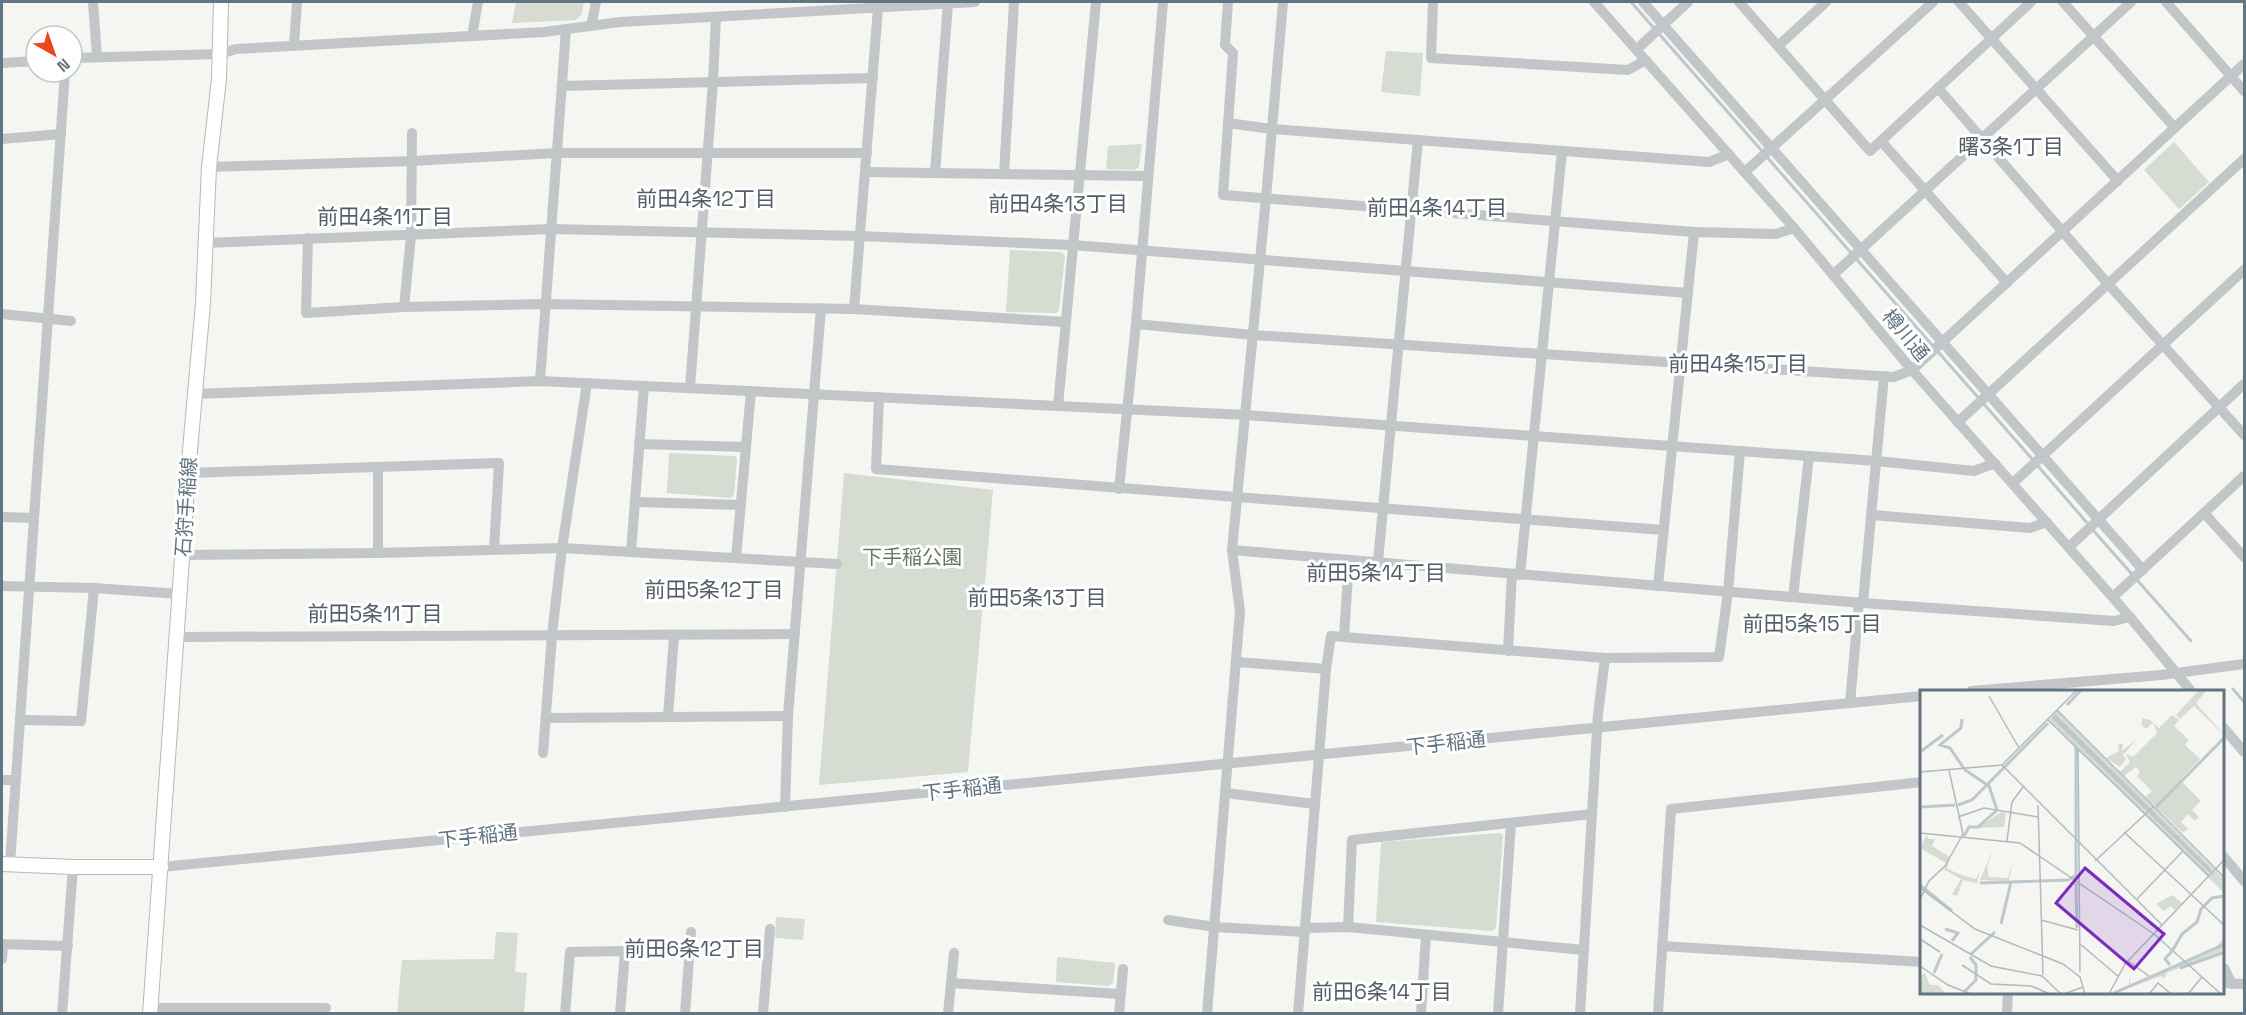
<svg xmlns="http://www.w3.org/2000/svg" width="2246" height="1015" font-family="'Space Grotesk','Noto Sans JP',sans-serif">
  <rect width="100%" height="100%" fill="#f5f5f1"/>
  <g fill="#d6dcd1">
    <polygon points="516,2 584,2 582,14 576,20 512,23"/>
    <polygon points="1386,51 1423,53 1420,96 1381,92"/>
    <polygon points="2174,142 2209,182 2179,209 2144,170"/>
    <polygon points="1142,144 1139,167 1135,170 1106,169 1108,146"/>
    <polygon points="1010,250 1062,252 1065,256 1059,310 1056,313 1006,312"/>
    <polygon points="669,453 735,456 737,459 734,495 730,498 667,493"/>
    <polygon points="844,473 993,490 968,772 819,785"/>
    <polygon points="1500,833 1503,836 1496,928 1492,931 1376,922 1381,842"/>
    <polygon points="776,917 805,919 803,940 775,938"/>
    <polygon points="496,932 518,933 515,972 527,973 524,1013 397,1013 402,960 494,959"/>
    <polygon points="1057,957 1115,963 1113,983 1108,986 1056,982"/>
  </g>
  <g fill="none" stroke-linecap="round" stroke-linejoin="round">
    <g stroke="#bdc8cd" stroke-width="3">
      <polyline points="1631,2 1762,151"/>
      <polyline points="1766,156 2033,460"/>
      <polyline points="2037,465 2088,524"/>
      <polyline points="2092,529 2191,641"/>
      <polyline points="2233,689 2244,702"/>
    </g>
    <g stroke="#b5b9bd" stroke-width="16">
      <g id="major">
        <polyline points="2,864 73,867 161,867"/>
        <polyline points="150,1014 188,473 203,303 209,167 219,79 221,2"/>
      </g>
    </g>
    <g stroke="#c2c6c9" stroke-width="10">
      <polyline points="93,2 97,57"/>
      <polyline points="1228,2 1225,45 1233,53 1223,195 1694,232 1776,234 1794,228"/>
      <polyline points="1433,2 1431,58 1628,70 1646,60"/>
      <polyline points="1594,2 1794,228 1912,370 2130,617 2191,691"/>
      <polyline points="1643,2 2143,570"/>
      <polyline points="1739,2 1870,151 2031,2"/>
      <polyline points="1959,2 2118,181"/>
      <polyline points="2063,2 2175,128"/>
      <polyline points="2166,2 2244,91"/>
      <polyline points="591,26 596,2"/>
      <polyline points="472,36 478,2"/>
      <polyline points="294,46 297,2"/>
      <polyline points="1778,46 1826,2"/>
      <polyline points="1637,49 1688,2"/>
      <polyline points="72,58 220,54 236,49 544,32 620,22 975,2"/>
      <polyline points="2,63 36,61"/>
      <polyline points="562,86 873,78"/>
      <polyline points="1938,88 2109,285 2244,435"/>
      <polyline points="1228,123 1272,129 1709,162 1729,154"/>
      <polyline points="2,139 61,134"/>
      <polyline points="1881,141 2007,283"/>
      <polyline points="209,167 413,161 557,153 867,153"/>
      <polyline points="865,172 1148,176"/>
      <polyline points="1745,172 1933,2"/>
      <polyline points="935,173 948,3"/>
      <polyline points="1004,174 1014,2"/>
      <polyline points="308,238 306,313 404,307 545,304 854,309 1065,322"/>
      <polyline points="205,243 551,229 860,236 1072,245 1688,293"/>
      <polyline points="1833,275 2131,2"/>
      <polyline points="404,307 411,236 412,133"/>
      <polyline points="854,309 878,8"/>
      <polyline points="2,314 71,321"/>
      <polyline points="1136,324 1253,335 1894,377 1912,370 2244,64"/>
      <polyline points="540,381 566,29"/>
      <polyline points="690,388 713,82 716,17"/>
      <polyline points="195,394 540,381 1246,415 1877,461 1974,471 1995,463"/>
      <polyline points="879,397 876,469 1663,530"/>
      <polyline points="1058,406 1096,2"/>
      <polyline points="1958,422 2244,159"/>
      <polyline points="639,444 746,447"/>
      <polyline points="378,468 378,553"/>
      <polyline points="188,473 499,463 494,550"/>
      <polyline points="2013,483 2244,270"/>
      <polyline points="1119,489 1136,324 1163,2"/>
      <polyline points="635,502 741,505"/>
      <polyline points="2204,513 2244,557"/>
      <polyline points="1872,515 2030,528 2047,522"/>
      <polyline points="2,517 34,518"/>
      <polyline points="2069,547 2244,384"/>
      <polyline points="1232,550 1863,603 2114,621 2130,617"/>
      <polyline points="631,552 644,386"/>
      <polyline points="182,555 378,553 562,548 837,564"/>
      <polyline points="736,558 751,391"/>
      <polyline points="1378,561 1418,140"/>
      <polyline points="1520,575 1562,151"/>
      <polyline points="2,586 94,588 180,594"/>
      <polyline points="1658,586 1694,232"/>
      <polyline points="1793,597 1809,456"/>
      <polyline points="2113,597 2244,476"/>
      <polyline points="1863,603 1884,376"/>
      <polyline points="177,637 795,634"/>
      <polyline points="1344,637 1349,560"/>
      <polyline points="1508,651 1512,574"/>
      <polyline points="1237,662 1326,669"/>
      <polyline points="1971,691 2161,675 2244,664"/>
      <polyline points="1850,703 1859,602"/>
      <polyline points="668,717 674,635"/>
      <polyline points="547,718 788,716"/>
      <polyline points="20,720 81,721 94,588"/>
      <polyline points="2224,728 2244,752"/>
      <polyline points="543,753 552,635 562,548 587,383"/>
      <polyline points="2,780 16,780"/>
      <polyline points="1226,793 1315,804"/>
      <polyline points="785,807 788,716 821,308"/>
      <polyline points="2224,857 2244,881"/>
      <polyline points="10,864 65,72"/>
      <polyline points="161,867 1922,696"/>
      <polyline points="1168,920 1215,927 1305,932"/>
      <polyline points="1348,927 1352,840 1592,814"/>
      <polyline points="1305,928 1348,927 1584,950"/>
      <polyline points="2,944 68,946"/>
      <polyline points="1662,946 1922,962"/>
      <polyline points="2,959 3,944"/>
      <polyline points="2224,968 2232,984"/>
      <polyline points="951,983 1120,994"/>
      <polyline points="2224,983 2244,984"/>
      <polyline points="151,1008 326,1008"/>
      <polyline points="62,1014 73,867"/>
      <polyline points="565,1014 570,952 625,951 620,1014"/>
      <polyline points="685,1014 691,932"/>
      <polyline points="763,1014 770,929"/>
      <polyline points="948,1014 954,953"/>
      <polyline points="1119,1014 1123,969"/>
      <polyline points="1207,1014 1240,611 1232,550 1266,198 1283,2"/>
      <polyline points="1298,1014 1326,669 1331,636 1605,658 1719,657 1728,592 1740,451"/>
      <polyline points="1421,1014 1426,935"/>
      <polyline points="1498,1014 1511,823"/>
      <polyline points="1580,1014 1598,714 1605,658"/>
      <polyline points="1658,1014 1671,809 1922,782"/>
      <polyline points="2007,1014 2008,992"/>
    </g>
    <use href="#major" stroke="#fff" stroke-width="14"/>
  </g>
  <g text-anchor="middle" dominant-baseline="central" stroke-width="6" stroke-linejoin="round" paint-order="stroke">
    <g font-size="20" fill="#627583" stroke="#fff">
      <text transform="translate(1906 335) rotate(50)">樽川通</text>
      <text transform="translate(186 507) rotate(-86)">石狩手稲線</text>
      <text transform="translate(1446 743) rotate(-6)">下手稲通</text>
      <text transform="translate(962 789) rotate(-6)">下手稲通</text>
      <text transform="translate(478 836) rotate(-6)">下手稲通</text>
    </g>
    <g font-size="20" fill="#677a61" stroke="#fff">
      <text x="912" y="557">下手稲公園</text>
    </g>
    <g font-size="21" fill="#515e68" stroke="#fff">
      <text x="2011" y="146">曙3条1丁目</text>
      <text x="706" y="198">前田4条12丁目</text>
      <text x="1058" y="203">前田4条13丁目</text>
      <text x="1437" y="207">前田4条14丁目</text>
      <text x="385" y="216">前田4条11丁目</text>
      <text x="1738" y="363">前田4条15丁目</text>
      <text x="1376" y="572">前田5条14丁目</text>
      <text x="714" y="589">前田5条12丁目</text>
      <text x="1037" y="597">前田5条13丁目</text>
      <text x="375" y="613">前田5条11丁目</text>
      <text x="1812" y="623">前田5条15丁目</text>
      <text x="694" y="948">前田6条12丁目</text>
      <text x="1382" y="991">前田6条14丁目</text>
    </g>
  </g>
  <g transform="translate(1920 690)">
    <rect width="304" height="304" fill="#f5f5f1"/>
    <path d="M279,0h8l-11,13 28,32 -30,-29 -14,13 -4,-4zM137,21l167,168v14l-175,-173zM252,25l7,5 -5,6 15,14 -4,5 15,14 -20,21 21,21 -9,9 7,7 -4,4 -7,-7 -7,8 7,7 -5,4 -38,-36 7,-6 -15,-15 3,-5 -4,-4 -12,9 -8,-8 4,4 10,-10 -4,-8 7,3 24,-24 -4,-10 -7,6 -4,-3v-8l8,2 9,8zM217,49l-14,16 3,4 -6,8 -14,-9 13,-7 -1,-7h5l-1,7zM81,122l5,1 -2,14 -27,1zM7,144l1,5h7l-3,7 18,11 -4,6 -26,-15zM73,159l-6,18 2,10 19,1 5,-18 -4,21 -29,-1zM30,169l-3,9 9,5 20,6 4,-9 -3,13 -14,-3 -6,16 -5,-2 9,-15 -18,-10zM252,205l10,8 -7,7 -4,-4 -7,5 -8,-7zM304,248v11l-5,3 -52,21 -3,6 -3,-3 -48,18 16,-9v-8l2,7 85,-37zM5,283l5,12h8l8,9h-26v-17z" fill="#d6dcd1"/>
    <path d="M135,24l157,156 -2,3 -148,-145 -10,-10z" fill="#bdc8cd"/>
    <path fill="none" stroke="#bdc8cd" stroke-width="3" d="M147,15l14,-15M42,29l-1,9 -21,17 10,3 15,22 24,16 8,24 -19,17h-9l-5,9M0,62l23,-17M38,115l14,-5 76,-77M0,117l35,-2M236,117l69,-70M60,193l31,-1M156,193l1,45M0,195l32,26M81,234l10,-42 57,-2 8,-5v-128M25,239l13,4 -6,8M253,260l9,-16 15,-12 4,-13 11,-11 13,-2M51,264l24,-22M250,275l-5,-6 7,-8M260,278l45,-16M14,283l8,-19M45,301l11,-11v-15l-6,-8M194,303l111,-49"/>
    <path fill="none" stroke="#b1babe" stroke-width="1.5" d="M69,6l30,52M137,20l168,168M128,30l161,156M158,58l2,224M82,75l160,160M0,82l82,-7 75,-75M118,115l5,170M38,127l26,-9 54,9M204,142l101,94M0,143l100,10 134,91M87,151l5,-39 11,-15M175,171l58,-54M0,198l55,41 88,35 17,13 5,17M0,209l9,-18 16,-15 18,-32 -14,-64M216,210l47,-49M121,230l37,10M0,235l71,41 51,10 19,18M234,244l67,60M0,249l20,13M159,253l40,34M208,271l21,15M42,275l29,19 40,2 19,8M0,276l28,19 23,9M144,304l19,-7M189,304l16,-30 100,-105M229,304l9,-11 13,11M268,304l14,-17"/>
    <path fill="#7b2cbf" fill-opacity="0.15" stroke="#7b2cbf" stroke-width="3" d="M165,178l79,66 -30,35 -78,-66z"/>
    <rect width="304" height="304" fill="none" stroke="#627583" stroke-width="3"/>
  </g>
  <rect width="2246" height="1015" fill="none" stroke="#627583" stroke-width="6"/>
  <g transform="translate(54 54) rotate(140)"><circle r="28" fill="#ffffff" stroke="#c0c8cd" stroke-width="1.5"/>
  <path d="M0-4.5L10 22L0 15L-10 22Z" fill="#ea471b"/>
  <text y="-9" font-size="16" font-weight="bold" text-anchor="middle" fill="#627583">N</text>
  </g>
</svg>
